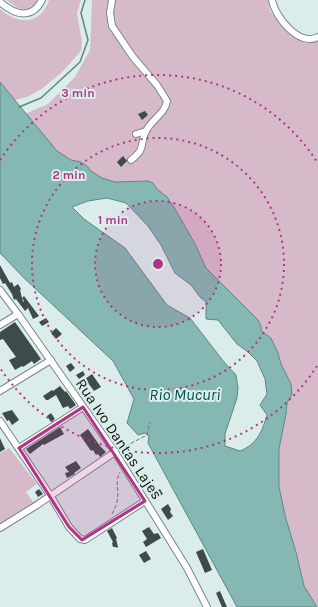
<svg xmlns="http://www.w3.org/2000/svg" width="318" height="607" font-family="Karla,sans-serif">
  <rect width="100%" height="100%" fill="#dbedeb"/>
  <g fill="#d6bac9">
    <polygon points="6,0 38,0 34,5 26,10 18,8"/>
    <path d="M49,0h32l-4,13 5,29 -1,9 -18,20 -20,17 -16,9 -12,3 -15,-18v-73c3,2 7,6 10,7 18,10 33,2 39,-16z"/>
    <polygon points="92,0 268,0 270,11 282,25 293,36 306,43 318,41 318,607 312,600 304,586 296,552 286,519 279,487 279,449 286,414 287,403 292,394 291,384 281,364 278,353 271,338 261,331 261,326 258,320 206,268 195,244 175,209 167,197 157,189 153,183 148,181 115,182 102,178 91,171 87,166 81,162 71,160 57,151 25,114 48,104 75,77 90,50"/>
    <polygon points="9,448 37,484 26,492 33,502 45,494 46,496 0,525 0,453"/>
  </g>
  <path fill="#85b7b3" stroke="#618683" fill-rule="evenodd" d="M0,82l57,69 14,9 10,2 6,4 4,5 11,7 13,4 33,-1 5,2 4,6 10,8 8,12 20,35 11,24 52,52 3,6v5l10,7 7,15 3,11 10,20 1,10 -5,9 -1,11 -7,35v38l7,32 10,33 8,34 13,21h-80l-89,-164 1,-7 -4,-3 -7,2 -11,-12 7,-24 -21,-38 -89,-83 -24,-25zM107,198l19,5 22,23 13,19 14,28 16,12 9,12 6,5v17l12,1 19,24 11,8 9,9 8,18 2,15 -7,11 7,10c-5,17 -10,29 -27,36l-15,-5v-12l12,-36 1,-10 -2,-13 -12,-13 -34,-44 -23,-13 -42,-57 -41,-29 -12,-12 16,-6z"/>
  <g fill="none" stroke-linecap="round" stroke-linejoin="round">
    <polyline stroke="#618683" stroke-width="1.5" points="19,107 41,98 80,62 88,40 81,13 85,0"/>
  </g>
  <g fill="#3d4c4b">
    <polygon points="145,111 148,115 142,120 138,114"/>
    <polygon points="123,156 127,161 121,167 117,162"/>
    <polygon points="0,265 10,283 12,282 14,287 18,284 21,289 20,290 23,302 24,301 22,298 24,296 39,316 33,319 28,308 25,311 16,299 14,300 12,294 5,283 3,284 0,278"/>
    <polygon points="46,318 49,322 42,326 39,322"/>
    <polygon points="15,322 41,359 34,364 32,361 23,367 22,366 15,370 9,360 16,357 3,339 0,340 0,332"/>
    <polygon points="56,328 62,334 56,339 51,333"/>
    <polygon points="71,363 75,368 70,372 66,366"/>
    <polygon points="83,371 85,375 79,379 76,375"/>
    <polygon points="92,374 101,387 94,391 85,379"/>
    <polygon points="60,386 65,392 66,391 76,405 70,409 68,406 63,408 56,395 48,400 46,400 43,396 52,390 53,391"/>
    <polygon points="12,410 19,420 12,425 9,420 7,421 2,413"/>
    <polygon points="51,413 55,419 51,422 47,416"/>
    <polygon points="60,427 64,434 44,445 43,444 30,454 26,449"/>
    <polygon points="88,429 100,446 106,452 100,457 98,454 96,455 93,450 91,451 80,435"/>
    <polygon points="0,438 5,449 0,452"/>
    <polygon points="76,461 81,468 74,473 75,474 67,478 65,473 69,472 65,467"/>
    <polygon points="39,489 43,494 38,497 35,492"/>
    <polygon points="160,489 163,494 157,498 153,493"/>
    <polygon points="168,504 171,509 170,512 173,516 168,520 161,509"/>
    <polygon points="149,527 154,534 158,533 161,538 146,547 143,542 147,539 142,531"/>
    <polygon points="112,528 117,538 116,539 118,547 117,548 116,547 113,547 112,543 113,542 107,531"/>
    <polygon points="203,549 212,570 205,573 196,552"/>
    <polygon points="146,551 151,559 144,563 139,555"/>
    <polygon points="220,591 227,607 222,607 216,593"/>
  </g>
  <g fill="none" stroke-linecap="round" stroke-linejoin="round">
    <g stroke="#778886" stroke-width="8">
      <g id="minor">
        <path d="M112,0l-2,13 2,13 21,31 24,28 10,16c-2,13 -15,18 -21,30 -7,13 1,17 -15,29"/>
        <path d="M272,0c3,17 27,47 46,37"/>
        <path d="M0,2c15,13 32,18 42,-2"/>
        <polyline points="136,134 146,131"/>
        <polyline points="0,290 18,314 115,452 187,568 207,607"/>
        <polyline points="0,325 18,314"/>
        <polyline points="0,391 51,360"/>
        <polyline points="0,421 50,495 69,527 80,539 85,540 145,501"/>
        <polyline points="19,448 83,407"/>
        <polyline points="0,528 37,505 115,452"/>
      </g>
    </g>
    <g stroke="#6d7978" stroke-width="1" stroke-dasharray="4 2" stroke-linecap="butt">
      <polyline points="120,449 147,435 150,422"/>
      <path d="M112,514c2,-4 4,-8 5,-12 3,-12 -3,-19 3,-30"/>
    </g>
    <use href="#minor" stroke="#fff" stroke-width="6"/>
  </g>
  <path fill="#b13587" fill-opacity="0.2" stroke="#b13587" stroke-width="3" stroke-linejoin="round" d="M83,407l62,94 -63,39 -13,-13 -50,-79z"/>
  <circle cx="158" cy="264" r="63" fill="#b13587" fill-opacity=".12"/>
  <g fill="none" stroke="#b13587" stroke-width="2" stroke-dasharray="2 4">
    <circle cx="158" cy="264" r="63"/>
    <circle cx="158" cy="264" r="126"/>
    <path d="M317 366A189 189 0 0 1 0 368M0 160A189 189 0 0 1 317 162"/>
  </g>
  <g text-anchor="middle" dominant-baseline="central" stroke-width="4" stroke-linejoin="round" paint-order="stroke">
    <g font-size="15" fill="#0c1212" stroke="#dbedeb">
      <text transform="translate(119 439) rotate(56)">Rua Ivo Dantas Lajes</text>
    </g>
    <g font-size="16" font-style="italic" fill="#024f4b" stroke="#dbedeb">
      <text x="185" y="394">Rio Mucuri</text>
    </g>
  </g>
  <circle cx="158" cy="264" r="6" fill="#b13587" stroke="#dbedeb" stroke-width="2"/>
  <g font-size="12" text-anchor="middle" font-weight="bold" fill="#b13587" stroke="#dbedeb" stroke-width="4" stroke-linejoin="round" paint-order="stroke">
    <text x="78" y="97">3 min</text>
    <text x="69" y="179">2 min</text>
    <text x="113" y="224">1 min</text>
  </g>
</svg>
